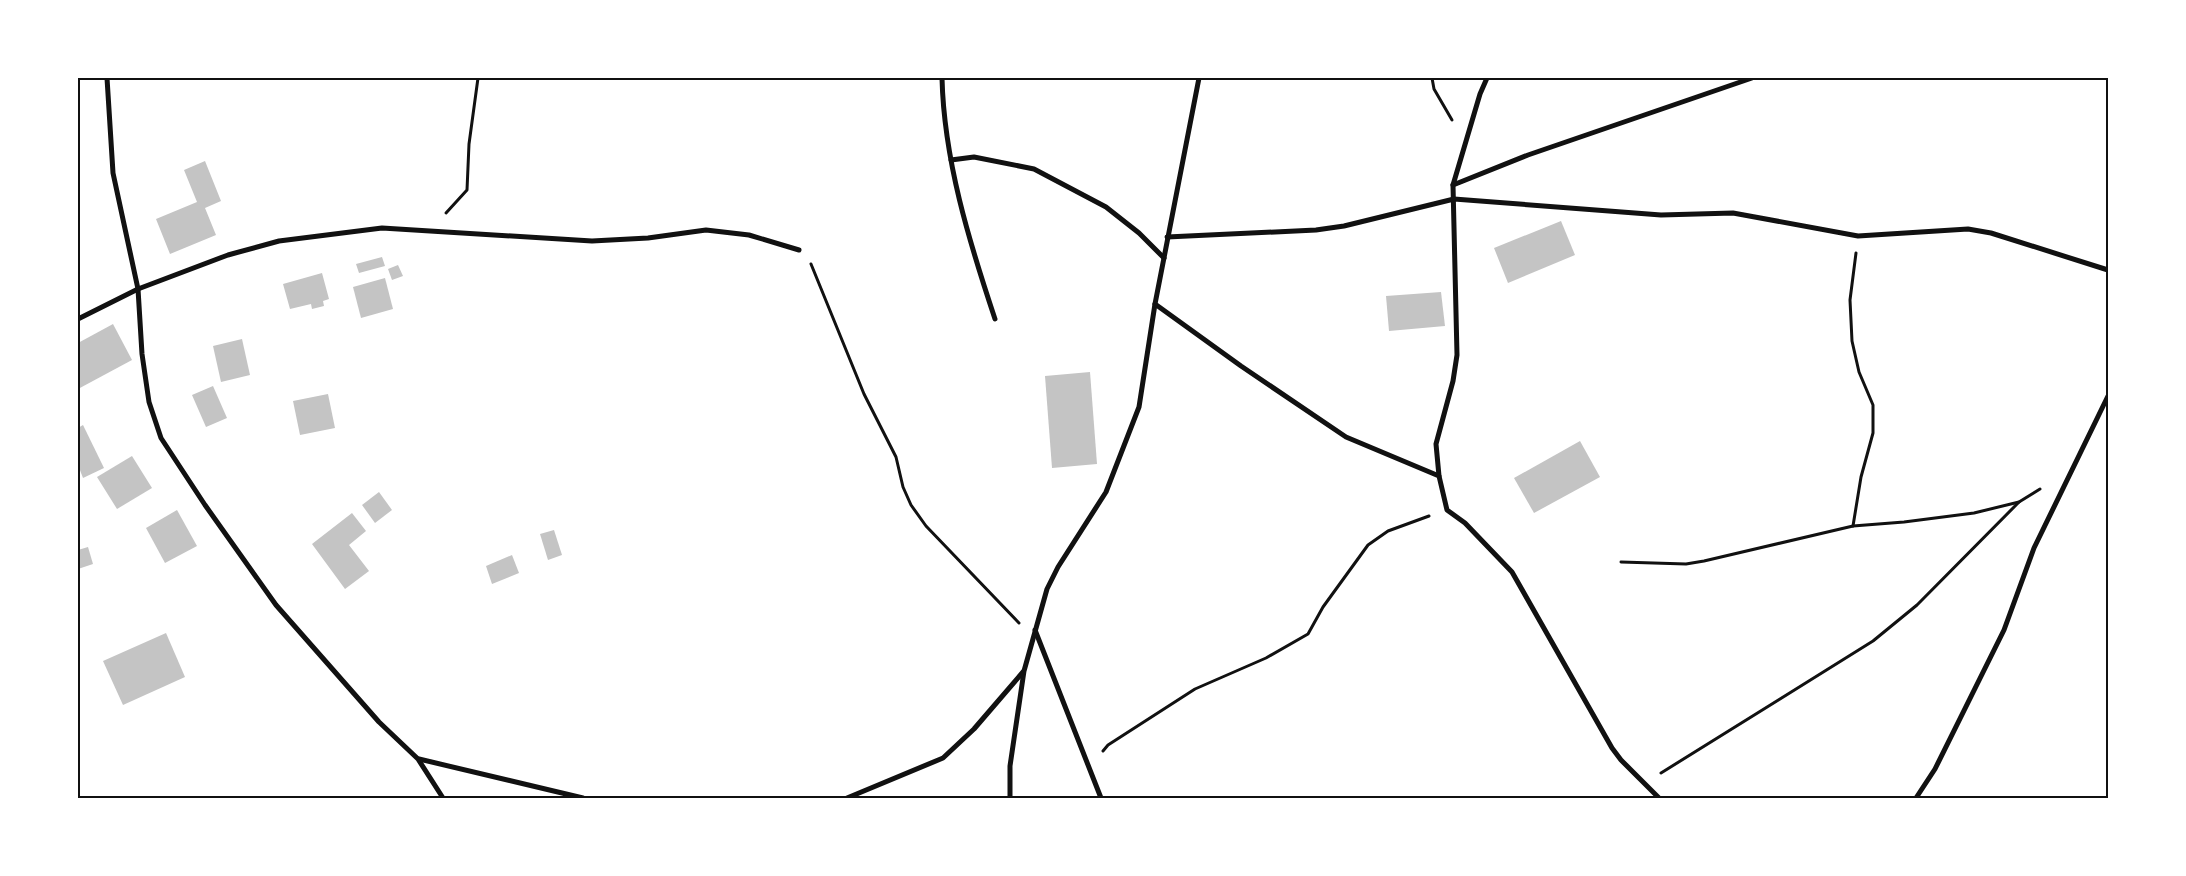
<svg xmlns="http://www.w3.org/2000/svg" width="2186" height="876" font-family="'IBM Plex Sans',sans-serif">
  <rect width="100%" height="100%" fill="#fff"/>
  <g fill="#c4c4c4">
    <polygon points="205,161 221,201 205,208 216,235 170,254 156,219 197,202 184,170"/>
    <polygon points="1561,221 1575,255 1508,283 1494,248"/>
    <polygon points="382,257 385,266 359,273 356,264"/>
    <polygon points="398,265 403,276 392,280 388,269"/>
    <polygon points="322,273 329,299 323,301 324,306 312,309 311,304 290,309 283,284"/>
    <polygon points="385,278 393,309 361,318 353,287"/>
    <polygon points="1441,292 1445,326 1389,331 1386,296"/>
    <polygon points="113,324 132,360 78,389 78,343"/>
    <polygon points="242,339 250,375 221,382 213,346"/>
    <polygon points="1090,372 1097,464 1052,468 1045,376"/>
    <polygon points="213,386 227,418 206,427 192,395"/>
    <polygon points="328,394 335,428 300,435 293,401"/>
    <polygon points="83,425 104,468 83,478 78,465 78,428"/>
    <polygon points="1580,441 1600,477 1534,513 1514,478"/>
    <polygon points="132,456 152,488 117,509 97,477"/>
    <polygon points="379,492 392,510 375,523 362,505"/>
    <polygon points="177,510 197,546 165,563 146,528"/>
    <polygon points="352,513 366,531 349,545 369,571 345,589 312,544"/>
    <polygon points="554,530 562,555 548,560 540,534"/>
    <polygon points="88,547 93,564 78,569 78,550"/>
    <polygon points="512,555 519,573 492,584 486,566"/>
    <polygon points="166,633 185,677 123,705 103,661"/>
  </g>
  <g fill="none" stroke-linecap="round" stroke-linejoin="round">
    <g stroke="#111" stroke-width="3">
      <polyline points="1432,78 1434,89 1452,120"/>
      <polyline points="446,213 467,190 469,144 478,78"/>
      <polyline points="811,264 864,394 896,457 903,487 911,505 926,526 1019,623"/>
      <polyline points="1853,526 1861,477 1873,433 1873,405 1859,372 1852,341 1850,300 1856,253"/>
      <polyline points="1621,562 1686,564 1704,561 1853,526 1904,522 1974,513 2019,502 2040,489"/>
      <polyline points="1103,751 1108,745 1195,689 1266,658 1308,634 1323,607 1368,545 1388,531 1429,516"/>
      <polyline points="1661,773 1873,641 1917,605 2019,502"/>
    </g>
    <g stroke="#111" stroke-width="5">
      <polyline points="107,78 113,173 138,289 142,354 149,402 161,438 205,505 276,605 379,722 418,759 443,798"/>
      <path d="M942,78c2,82 27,163 53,241"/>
      <polyline points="951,160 974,157 1034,169 1106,207 1139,233 1164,258"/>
      <polyline points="1453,185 1528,155 1752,78"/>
      <polyline points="1167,237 1316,230 1344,226 1454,199 1661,215 1733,213 1858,236 1968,229 1991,233 2108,270"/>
      <polyline points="1155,304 1241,366 1346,437 1439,476 1447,510 1465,523 1512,572 1612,748 1621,760 1659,798"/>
      <polyline points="78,319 138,289 228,255 279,241 382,228 592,241 648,238 706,230 749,235 799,250"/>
      <polyline points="1439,476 1436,444 1453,381 1457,355 1453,185 1480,94 1487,78"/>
      <polyline points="1035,630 1101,798"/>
      <polyline points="419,759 583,798"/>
      <polyline points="847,798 943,758 974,729 1023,672"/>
      <polyline points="1010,798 1010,766 1024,671 1047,589 1058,567 1106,492 1139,407 1155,304 1199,78"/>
      <polyline points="1916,798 1935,769 2004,630 2034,548 2108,396"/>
    </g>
  </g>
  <rect width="2186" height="876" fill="none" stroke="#ffffff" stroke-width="158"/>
  <rect x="79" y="79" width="2028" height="718" fill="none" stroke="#111" stroke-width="2"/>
</svg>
